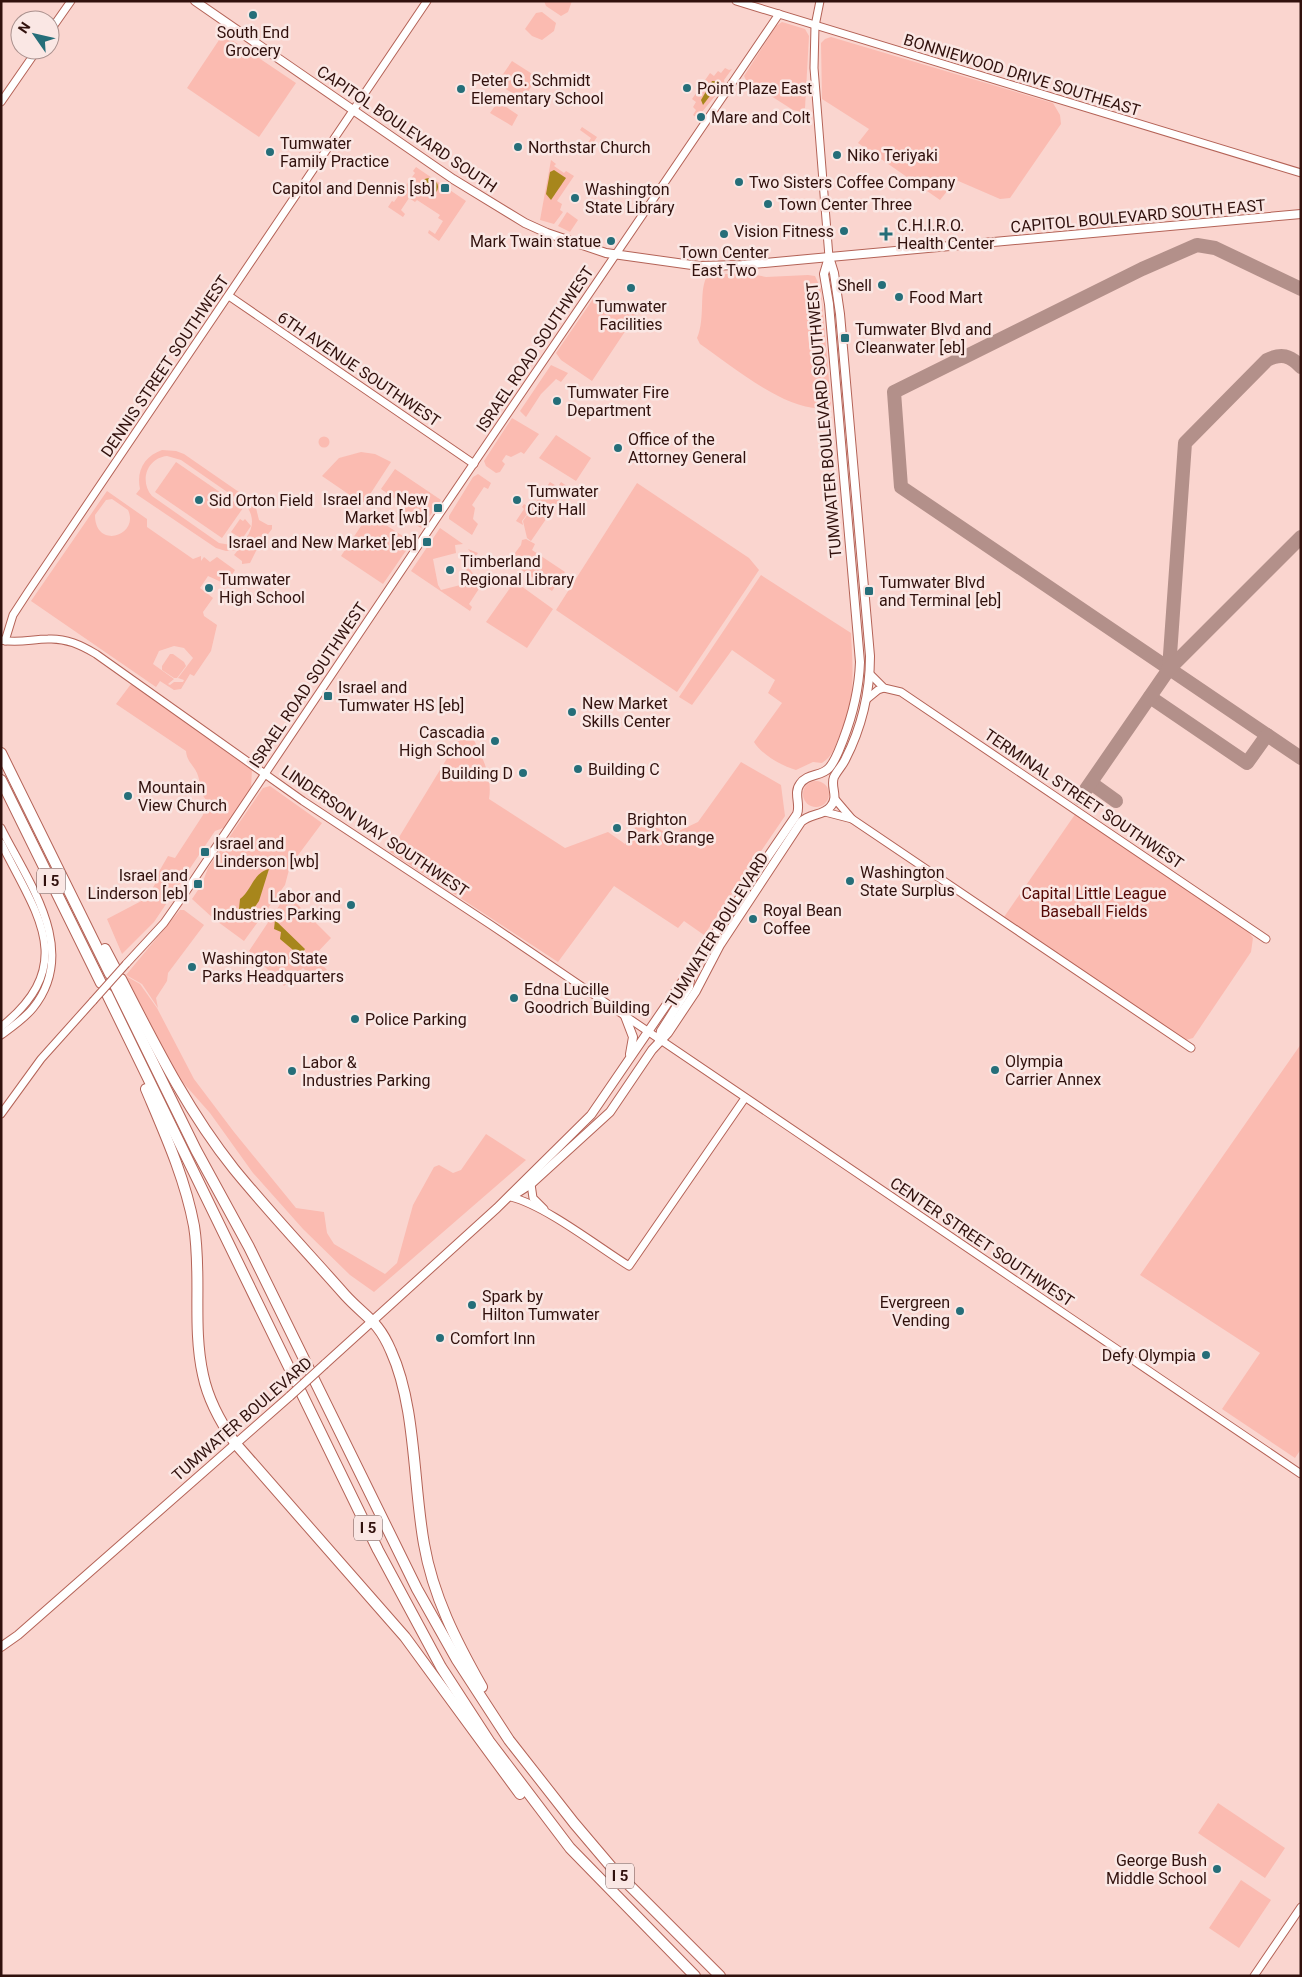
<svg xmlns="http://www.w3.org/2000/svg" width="1302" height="1977" font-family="Roboto,sans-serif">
  <rect width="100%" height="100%" fill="#fad5cf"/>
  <g fill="#fbbbb1" fill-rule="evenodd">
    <polygon points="544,1 572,1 568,12 561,16 546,6"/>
    <polygon points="542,12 556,23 554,31 542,40 532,36 525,29 536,13"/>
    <polygon points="782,22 805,29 809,36 805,108 802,112 793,110 746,80 744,76 776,26"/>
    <polygon points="223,34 296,83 259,137 187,88"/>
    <polygon points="831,37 1053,103 1060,115 1061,124 1010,198 1000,199 956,180 940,200 858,143 869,129 822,99 821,43 825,39"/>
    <polygon points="512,61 537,77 526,95 527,100 523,105 519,102 518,97 497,83"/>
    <polygon points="725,68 729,70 732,69 724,80 725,84 697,118 693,115 696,110 693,107 696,102 692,99 710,73 714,76 718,71 721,73"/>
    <polygon points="502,96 505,98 502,104 518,115 512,126 490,113"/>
    <polygon points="582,127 597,137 587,152 584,149 591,138 580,130"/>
    <polygon points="551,160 556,164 554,166 564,173 566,171 574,176 557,201 562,204 560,210 563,212 554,224 540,220"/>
    <polygon points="416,167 466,201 439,241 428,233 429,230 435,234 443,221 438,218 440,215 417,200 415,202 409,198 401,210 405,214 403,217 388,207 392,201 394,202 415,173 413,171"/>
    <polygon points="567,212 578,220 570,232 558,226"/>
    <path d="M746,273l20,4 42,-2 7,1 6,13 10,114 -2,4c-38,10 -99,-43 -129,-63l-3,-6c9,-20 1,-50 11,-63z"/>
    <polygon points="593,299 615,313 622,305 636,315 592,381 561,360 556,353"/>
    <polygon points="551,365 568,373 561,382 556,379 541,394 526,417 520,411"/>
    <polygon points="512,418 539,434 524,454 521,452 511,457 506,455 502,461 505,464 500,472 496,473 486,466 484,461"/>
    <polygon points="556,435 591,458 576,481 539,458"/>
    <circle cx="324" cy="442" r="5.5"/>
    <path d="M162,450l14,1 8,3 65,45 7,9 3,12 9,5h4v4l-14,18 -8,16 -8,1v-3l-8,-6 4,-5 -12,1 -10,-3 -80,-54 4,-5c-4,-19 5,-33 22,-39zM167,456l14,4 65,45c8,11 8,22 0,33l-15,7 -12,-2 -67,-47c-13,-15 -5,-38 15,-40z"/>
    <polygon points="361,452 375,454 391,462 365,502 360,502 322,476 339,458"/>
    <polygon points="176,462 243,508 222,538 155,492"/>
    <polygon points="395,469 441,500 421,528 397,513 403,504 381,489"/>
    <polygon points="478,474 491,483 488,489 484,487 472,505 475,508 473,519 478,524 472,535 449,519 449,516 473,477"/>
    <polygon points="550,482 558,487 561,482 568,487 531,541 527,538 523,521"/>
    <polygon points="637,483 749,558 759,570 677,692 556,610"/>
    <path d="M107,491l40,28v8l46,32 8,-3v5l3,-4 6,5 7,-5 18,13 -4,6 4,3 -5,7 -22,-10 -8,12 13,10 -10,14 1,4 13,9 -6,26 -17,25 -4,-2 -9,15 -7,1 -14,-9 -4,6 -125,-86zM112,499l16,11c12,26 -33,40 -33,5l11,-15zM174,646l10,2 9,10 -15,20 6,2 -1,2h-9l-4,3 -2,-1 6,-5 -21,-15 6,-13z"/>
    <polygon points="524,504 531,509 522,521 523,525 516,521 524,509 522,507"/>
    <polygon points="369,514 412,542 383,584 341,556"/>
    <polygon points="240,519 243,521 245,519 251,526 242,539 231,532"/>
    <path d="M440,528l23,16 -8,1 1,8 -23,6 5,26 3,5 27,-7 -3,-24 6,-2 1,-3 -4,-5 10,4c-11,15 -12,17 6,28l-15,23 3,3 -2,4 -59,-40z"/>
    <polygon points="526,539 535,544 532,550 565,572 560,579 557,577 553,583 556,585 552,591 509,561 521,545 522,540"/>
    <polygon points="503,573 553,609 527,648 486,622 510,588 499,579"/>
    <path d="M761,575l90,58c2,42 5,65 -12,104 -5,11 -6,19 -17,26l-9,-1 -17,8c-14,-4 -34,-15 -42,-28l28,-39 -14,-10 7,-13 -43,-30 -40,55 -13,-8z"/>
    <polygon points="170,654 173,654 184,662 186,666 177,678 174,678 162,670 162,666"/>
    <path d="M131,684l121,86 -1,18 -25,39 -11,4 -61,91 -32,32 -15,-35 40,-21 8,-14 -2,-2 15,-26 7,2 28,-43 3,-15c-7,-9 -5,-18 -9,-27 -4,-9 -10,-11 -11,-22l-70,-47z"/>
    <path d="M471,734c10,21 22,41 18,65l76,49 43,-16 17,12 16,-25 29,16 28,-13 43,-60 40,23 4,31 -81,119 -20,-14 -6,7 -64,-42 -56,76 -168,-110 67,-110z"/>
    <circle cx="816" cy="794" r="13"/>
    <polygon points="270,786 322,823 290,866 285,885 244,941 214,919 192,899 202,884 208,868 263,788"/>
    <polygon points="1076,813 1248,931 1253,938 1251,952 1193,1038 1186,1040 1004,917"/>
    <polygon points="287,894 331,938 314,956 327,970 316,981 303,968 284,986 249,951"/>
    <polygon points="180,910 184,910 204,925 168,973 167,981 156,998 158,1008 142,984 126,975"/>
    <polygon points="126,976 140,984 157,1008 194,1079 234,1132 296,1208 324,1212 327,1233 334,1244 385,1274 397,1263 413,1205 434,1167 439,1165 453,1173 461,1170 486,1134 526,1160 374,1292 350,1275 303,1229 253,1173 210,1113 178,1077"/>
    <polygon points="1301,1044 1301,1449 1295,1458 1222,1409 1260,1353 1140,1275"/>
    <polygon points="1218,1803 1285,1848 1265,1878 1198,1833"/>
    <polygon points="1241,1880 1271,1900 1239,1948 1209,1928"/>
  </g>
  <g fill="#a7861c">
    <polygon points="712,81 718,81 719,84 703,105 701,100"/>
    <polygon points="554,170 566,178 551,200 546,194 550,172"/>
    <circle cx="429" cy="187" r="9"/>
    <path d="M269,869l-10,32 -9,13 -7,-1 -4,-4 1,-10c12,-9 13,-26 29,-30z"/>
    <polygon points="275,920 305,949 303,952 293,950 280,939 281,932 274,929"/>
  </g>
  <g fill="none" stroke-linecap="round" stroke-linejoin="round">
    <g stroke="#b3908a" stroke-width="14">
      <polyline points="1301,289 1215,248 1197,245 1142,269 894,392 901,487 1301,758"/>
      <path d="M1169,669l16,-226 82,-83c14,-7 23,-5 34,7"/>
      <polyline points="1150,697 1247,763 1267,735"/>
      <polyline points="1091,783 1116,801"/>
      <polyline points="1080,798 1169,669 1301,537"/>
    </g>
    <g stroke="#b46357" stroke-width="9">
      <g id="tertiary">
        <polyline points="736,1 1301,173"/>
        <polyline points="820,1 815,26 814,68 829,257"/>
        <polyline points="50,31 71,1"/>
        <polyline points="1,102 37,50"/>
        <polyline points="229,296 474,464"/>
        <path d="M1,640c16,4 31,-1 47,-1 18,-1 33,6 48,15l207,147 188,124 810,549"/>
        <polyline points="5,641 13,615 28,592 427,1"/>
        <polyline points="870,674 884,688 901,692 1266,939"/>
        <polyline points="867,699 878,690 884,688"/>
        <polyline points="835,799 852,819"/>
        <polyline points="825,812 852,819 1191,1048"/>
        <path d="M1,828c27,54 79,122 32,180 -9,11 -21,19 -32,27"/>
        <path d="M1,843c36,72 78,121 0,184"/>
        <polyline points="126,964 164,923 185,893 436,519 779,14"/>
        <polyline points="1,1114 41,1059 93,1001"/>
        <polyline points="531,1184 533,1198 544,1209"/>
        <path d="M511,1197c35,9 86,49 118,69l116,-168"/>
        <polyline points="1254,1976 1301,1907"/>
      </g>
    </g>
    <g stroke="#b46357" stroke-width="10">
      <g id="secondary">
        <polyline points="195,1 453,179 525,223 547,233 606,253 699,266 742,265 1301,214"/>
        <polyline points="625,1016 633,1037 630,1054"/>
        <polyline points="659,1040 661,1031 689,987 691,971"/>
        <path d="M517,1193l14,-9 79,-72 42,-62 16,-17 28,-42 24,-46 81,-123c9,-9 23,-6 30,-16 8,-10 -1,-19 3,-29 3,-6 8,-11 11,-17 17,-33 25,-66 25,-104l-30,-342 -6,-41 -5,-16"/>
        <path d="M325,1364l172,-156 94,-93 206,-301c4,-10 -4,-21 3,-30 7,-11 21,-7 29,-16 7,-8 10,-18 14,-28 10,-26 16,-49 17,-78l-31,-358 -5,-30 5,-17"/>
        <polyline points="1,1647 18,1635 290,1396"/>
      </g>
    </g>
    <g stroke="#b46357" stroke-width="12">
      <g id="motorway">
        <polyline points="1,753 110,974"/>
        <polyline points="1,780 101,983"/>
        <polyline points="105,949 115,968"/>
        <path d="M121,979c34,66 66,131 113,190 35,43 74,84 111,126 20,22 33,25 46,56 25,55 22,132 33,193 9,52 32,97 58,143"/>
        <polyline points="115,985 196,1150 249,1247 417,1589 457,1660 509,1740 574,1823 613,1869 720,1976"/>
        <polyline points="107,994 378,1550 441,1667 489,1741 570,1848 695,1976"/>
        <path d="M146,1089c19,45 39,89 48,137 8,49 -2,100 9,149 5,24 18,48 32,68l170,194 115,157"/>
      </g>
    </g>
    <use href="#tertiary" stroke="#fff" stroke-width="7"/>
    <use href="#secondary" stroke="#fff" stroke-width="8"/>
    <use href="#motorway" stroke="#fff" stroke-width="10"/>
    <g stroke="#b46357" stroke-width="9" stroke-linecap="butt">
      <polyline id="tertiary-bridge" points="93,1001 126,964"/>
    </g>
    <g stroke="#b46357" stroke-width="10" stroke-linecap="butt">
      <polyline id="secondary-bridge" points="290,1396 325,1364"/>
    </g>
    <use href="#tertiary-bridge" stroke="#fff" stroke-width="7"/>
    <use href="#secondary-bridge" stroke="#fff" stroke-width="8"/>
  </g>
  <g fill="#256e79" stroke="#fae7e4" stroke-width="2">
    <circle cx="253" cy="15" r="5"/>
    <circle cx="687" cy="88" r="5"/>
    <circle cx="461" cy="89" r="5"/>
    <circle cx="701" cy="117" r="5"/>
    <circle cx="518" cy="147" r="5"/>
    <circle cx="270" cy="152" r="5"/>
    <circle cx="837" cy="155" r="5"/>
    <circle cx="739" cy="182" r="5"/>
    <rect x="440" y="183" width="10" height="10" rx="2.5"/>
    <circle cx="575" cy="198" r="5"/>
    <circle cx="768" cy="204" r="5"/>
    <circle cx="844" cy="231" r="5"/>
    <circle cx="724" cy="234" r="5"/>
    <path d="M883.5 226.5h5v5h5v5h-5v5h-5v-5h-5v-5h5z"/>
    <circle cx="611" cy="241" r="5"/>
    <circle cx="882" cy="285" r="5"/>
    <circle cx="631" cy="288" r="5"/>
    <circle cx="899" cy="297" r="5"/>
    <rect x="840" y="333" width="10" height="10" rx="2.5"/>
    <circle cx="557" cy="401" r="5"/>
    <circle cx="618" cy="448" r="5"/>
    <circle cx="199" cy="500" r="5"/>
    <circle cx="517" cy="500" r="5"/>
    <rect x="433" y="503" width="10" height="10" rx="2.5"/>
    <rect x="422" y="537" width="10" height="10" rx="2.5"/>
    <circle cx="450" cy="570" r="5"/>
    <circle cx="209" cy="588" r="5"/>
    <rect x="864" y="586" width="10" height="10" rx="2.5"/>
    <rect x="323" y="691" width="10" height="10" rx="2.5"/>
    <circle cx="572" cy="712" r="5"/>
    <circle cx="495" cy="741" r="5"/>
    <circle cx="578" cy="769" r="5"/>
    <circle cx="523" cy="773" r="5"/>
    <circle cx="128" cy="796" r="5"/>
    <circle cx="617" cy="828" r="5"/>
    <rect x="200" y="847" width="10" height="10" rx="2.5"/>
    <circle cx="850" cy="881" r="5"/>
    <rect x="193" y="879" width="10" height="10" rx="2.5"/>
    <circle cx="351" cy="905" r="5"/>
    <circle cx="753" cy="919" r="5"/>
    <circle cx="192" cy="967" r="5"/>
    <circle cx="514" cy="998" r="5"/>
    <circle cx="355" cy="1019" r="5"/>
    <circle cx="995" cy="1070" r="5"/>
    <circle cx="292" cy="1071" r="5"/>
    <circle cx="472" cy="1305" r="5"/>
    <circle cx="960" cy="1311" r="5"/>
    <circle cx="440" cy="1338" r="5"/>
    <circle cx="1206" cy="1355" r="5"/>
    <circle cx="1217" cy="1869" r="5"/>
  </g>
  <g text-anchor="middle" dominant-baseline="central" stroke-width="5" stroke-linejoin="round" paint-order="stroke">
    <g fill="#fae7e4" stroke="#6d514e" stroke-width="1">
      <rect x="37" y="868.5" width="28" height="25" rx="4"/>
      <rect x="354" y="1515.5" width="28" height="25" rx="4"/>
      <rect x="606" y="1863.5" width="28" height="25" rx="4"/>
    </g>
    <g font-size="15" font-weight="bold" fill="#31110d">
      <text x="51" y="881">I 5</text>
      <text x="368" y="1528">I 5</text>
      <text x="620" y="1876">I 5</text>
    </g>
    <g font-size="16" fill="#31110d" stroke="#fae7e4" text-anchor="start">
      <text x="253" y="32" text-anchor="middle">South End<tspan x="253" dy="18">Grocery</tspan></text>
      <text x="471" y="80">Peter G. Schmidt<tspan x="471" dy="18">Elementary School</tspan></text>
      <text x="697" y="88">Point Plaze East</text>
      <text x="711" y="117">Mare and Colt</text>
      <text x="280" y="143">Tumwater<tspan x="280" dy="18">Family Practice</tspan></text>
      <text x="528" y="147">Northstar Church</text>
      <text x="847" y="155">Niko Teriyaki</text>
      <text x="749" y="182">Two Sisters Coffee Company</text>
      <text x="435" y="188" text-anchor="end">Capitol and Dennis [sb]</text>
      <text x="585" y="189">Washington<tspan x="585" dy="18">State Library</tspan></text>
      <text x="778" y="204">Town Center Three</text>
      <text x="897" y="225">C.H.I.R.O.<tspan x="897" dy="18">Health Center</tspan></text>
      <text x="834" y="231" text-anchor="end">Vision Fitness</text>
      <text x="601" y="241" text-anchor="end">Mark Twain statue</text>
      <text x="724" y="252" text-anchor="middle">Town Center<tspan x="724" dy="18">East Two</tspan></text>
      <text x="872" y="285" text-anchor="end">Shell</text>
      <text x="909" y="297">Food Mart</text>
      <text x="631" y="306" text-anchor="middle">Tumwater<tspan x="631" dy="18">Facilities</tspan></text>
      <text x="855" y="329">Tumwater Blvd and<tspan x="855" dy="18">Cleanwater [eb]</tspan></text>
      <text x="567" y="392">Tumwater Fire<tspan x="567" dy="18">Department</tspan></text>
      <text x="628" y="439">Office of the<tspan x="628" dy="18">Attorney General</tspan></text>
      <text x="527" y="491">Tumwater<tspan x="527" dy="18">City Hall</tspan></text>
      <text x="428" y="499" text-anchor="end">Israel and New<tspan x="428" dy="18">Market [wb]</tspan></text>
      <text x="209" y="500">Sid Orton Field</text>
      <text x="417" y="542" text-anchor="end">Israel and New Market [eb]</text>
      <text x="460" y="561">Timberland<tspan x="460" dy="18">Regional Library</tspan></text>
      <text x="219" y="579">Tumwater<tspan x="219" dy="18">High School</tspan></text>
      <text x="879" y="582">Tumwater Blvd<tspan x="879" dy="18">and Terminal [eb]</tspan></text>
      <text x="338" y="687">Israel and<tspan x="338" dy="18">Tumwater HS [eb]</tspan></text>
      <text x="582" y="703">New Market<tspan x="582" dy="18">Skills Center</tspan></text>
      <text x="485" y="732" text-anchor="end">Cascadia<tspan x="485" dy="18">High School</tspan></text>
      <text x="588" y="769">Building C</text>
      <text x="513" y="773" text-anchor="end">Building D</text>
      <text x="138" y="787">Mountain<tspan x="138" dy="18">View Church</tspan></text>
      <text x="627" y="819">Brighton<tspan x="627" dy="18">Park Grange</tspan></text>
      <text x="215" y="843">Israel and<tspan x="215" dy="18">Linderson [wb]</tspan></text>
      <text x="860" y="872">Washington<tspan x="860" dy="18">State Surplus</tspan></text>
      <text x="188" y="875" text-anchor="end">Israel and<tspan x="188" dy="18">Linderson [eb]</tspan></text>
      <text x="341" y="896" text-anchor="end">Labor and<tspan x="341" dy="18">Industries Parking</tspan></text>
      <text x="763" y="910">Royal Bean<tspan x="763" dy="18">Coffee</tspan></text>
      <text x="202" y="958">Washington State<tspan x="202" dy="18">Parks Headquarters</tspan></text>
      <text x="524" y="989">Edna Lucille<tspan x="524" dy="18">Goodrich Building</tspan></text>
      <text x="365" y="1019">Police Parking</text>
      <text x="1005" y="1061">Olympia<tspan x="1005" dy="18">Carrier Annex</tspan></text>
      <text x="302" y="1062">Labor &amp;<tspan x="302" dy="18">Industries Parking</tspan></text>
      <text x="482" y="1296">Spark by<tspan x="482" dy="18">Hilton Tumwater</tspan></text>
      <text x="950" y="1302" text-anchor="end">Evergreen<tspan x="950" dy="18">Vending</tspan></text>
      <text x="450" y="1338">Comfort Inn</text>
      <text x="1196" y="1355" text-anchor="end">Defy Olympia</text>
      <text x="1207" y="1860" text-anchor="end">George Bush<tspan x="1207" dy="18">Middle School</tspan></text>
    </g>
    <g font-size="16" fill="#31110d" stroke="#fae7e4">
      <text transform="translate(1022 75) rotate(17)">BONNIEWOOD DRIVE SOUTHEAST</text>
      <text transform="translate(407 129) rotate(34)">CAPITOL BOULEVARD SOUTH</text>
      <text transform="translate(1138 216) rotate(-5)">CAPITOL BOULEVARD SOUTH EAST</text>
      <text transform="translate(535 349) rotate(-56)">ISRAEL ROAD SOUTHWEST</text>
      <text transform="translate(165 366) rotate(-56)">DENNIS STREET SOUTHWEST</text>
      <text transform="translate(359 369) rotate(34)">6TH AVENUE SOUTHWEST</text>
      <text transform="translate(824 420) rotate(-95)">TUMWATER BOULEVARD SOUTHWEST</text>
      <text transform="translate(308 685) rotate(-56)">ISRAEL ROAD SOUTHWEST</text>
      <text transform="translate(1084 799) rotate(34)">TERMINAL STREET SOUTHWEST</text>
      <text transform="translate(375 831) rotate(34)">LINDERSON WAY SOUTHWEST</text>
      <text transform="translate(717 930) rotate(-58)">TUMWATER BOULEVARD</text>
      <text transform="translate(982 1242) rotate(34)">CENTER STREET SOUTHWEST</text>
      <text transform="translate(242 1419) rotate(-41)">TUMWATER BOULEVARD</text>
    </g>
    <g font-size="16" fill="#550804" stroke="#fae7e4">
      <text x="1094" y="893">Capital Little League<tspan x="1094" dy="18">Baseball Fields</tspan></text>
    </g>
  </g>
  <rect width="1302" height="1977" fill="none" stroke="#31110d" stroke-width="5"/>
  <g transform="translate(35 35) rotate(304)"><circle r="24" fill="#fae7e4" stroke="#aa918e"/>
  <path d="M0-4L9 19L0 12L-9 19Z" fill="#256e79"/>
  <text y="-8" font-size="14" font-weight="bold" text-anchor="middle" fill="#31110d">N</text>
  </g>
</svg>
